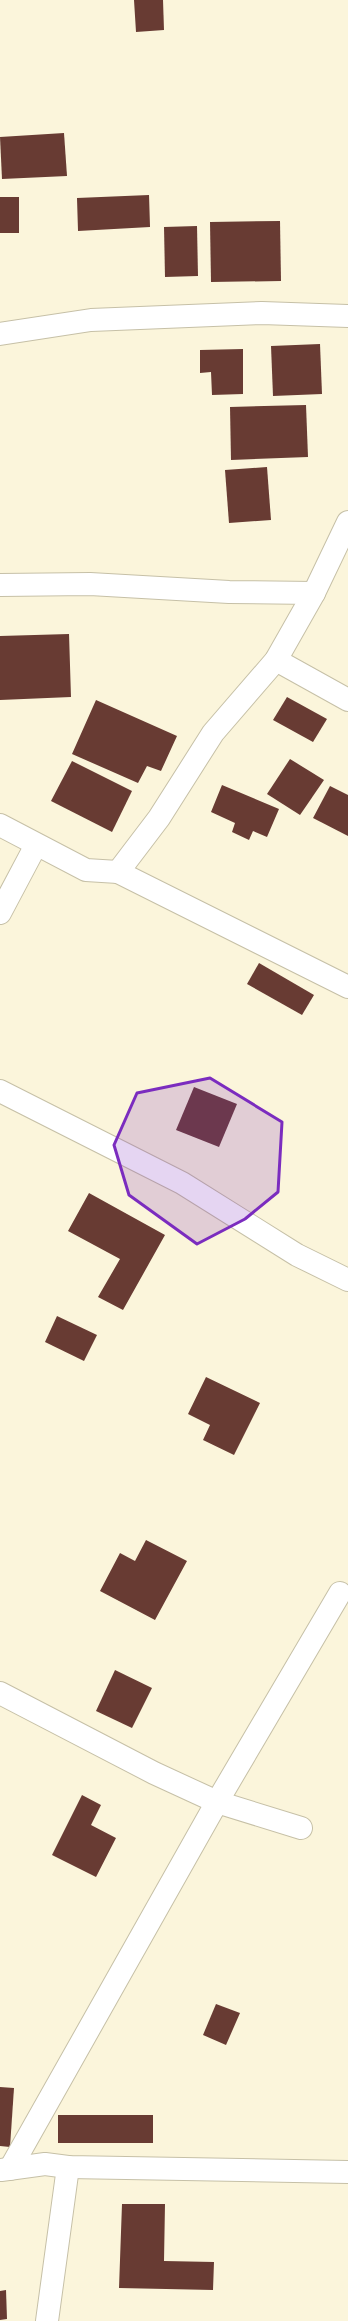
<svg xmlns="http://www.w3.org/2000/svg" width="348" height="2321" font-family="'Nunito Sans',sans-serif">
  <rect width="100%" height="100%" fill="#fbf5db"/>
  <g fill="#683b33">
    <polygon points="134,0 163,0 164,30 136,32"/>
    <polygon points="64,133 67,176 2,179 0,137"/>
    <polygon points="149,195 150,227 78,231 77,198"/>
    <rect x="0" y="197" width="19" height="36"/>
    <polygon points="280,221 281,281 211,282 210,222"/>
    <polygon points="197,226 198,276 165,277 164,227"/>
    <polygon points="320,344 322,394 273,396 271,346"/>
    <polygon points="243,349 243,394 212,395 211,372 200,373 200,350"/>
    <polygon points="306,405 308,457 231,460 230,407"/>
    <polygon points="267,467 271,520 229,523 225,470"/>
    <polygon points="69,634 71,697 0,700 0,636"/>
    <polygon points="287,697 327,719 313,742 273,720"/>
    <polygon points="96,700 177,736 161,771 147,766 138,783 72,754"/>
    <polygon points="290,759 324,780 300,815 267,794"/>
    <polygon points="72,761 132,791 112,832 51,801"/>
    <polygon points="222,785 279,809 267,837 253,831 249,840 232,832 235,823 211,812"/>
    <polygon points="330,786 348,795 348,836 313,818"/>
    <polygon points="259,963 314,995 302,1015 247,984"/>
    <polygon points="194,1087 237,1104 219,1147 176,1130"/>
    <polygon points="89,1193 165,1235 123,1310 98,1297 120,1259 68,1231"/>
    <polygon points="57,1316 97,1335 84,1361 45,1342"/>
    <polygon points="206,1377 260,1403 234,1455 203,1440 210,1425 188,1414"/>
    <polygon points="146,1540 187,1561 155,1620 100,1591 120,1553 135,1561"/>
    <polygon points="115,1670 152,1688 132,1728 96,1711"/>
    <polygon points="82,1795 101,1805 91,1825 116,1838 96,1877 52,1855"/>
    <polygon points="216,2004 240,2013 226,2045 203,2035"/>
    <polygon points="0,2087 14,2088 10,2147 0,2146"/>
    <rect x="58" y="2115" width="95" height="28"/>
    <polygon points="122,2204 165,2204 164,2261 214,2262 213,2290 119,2288"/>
    <polygon points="6,2290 7,2319 0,2320 0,2291"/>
  </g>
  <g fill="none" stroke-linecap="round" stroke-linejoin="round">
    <g stroke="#c6c0a7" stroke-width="24">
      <g id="street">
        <polyline points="0,334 91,320 262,313 348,316"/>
        <polyline points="348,522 314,593 276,660 213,733 159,818 118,872 348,987"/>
        <polyline points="0,585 90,584 229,592 314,593"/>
        <polyline points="276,660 348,700"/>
        <polyline points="0,825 86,870 118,872"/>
        <polyline points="0,913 36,845"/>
        <polyline points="0,1091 182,1183 297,1255 348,1280"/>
        <polyline points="0,1693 154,1773 217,1802 301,1828"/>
        <polyline points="10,2169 217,1802 340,1593"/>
        <polyline points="1,2170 45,2164 68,2167 348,2172"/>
        <polyline points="47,2321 68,2167"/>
      </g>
    </g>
    <use href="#street" stroke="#fff" stroke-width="22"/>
  </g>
  <path fill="#7b2cbf" fill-opacity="0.2" stroke="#7b2cbf" stroke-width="3" stroke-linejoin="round" d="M210,1078l72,44 -4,70 -33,27 -48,25 -68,-49 -15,-50 23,-52z"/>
</svg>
